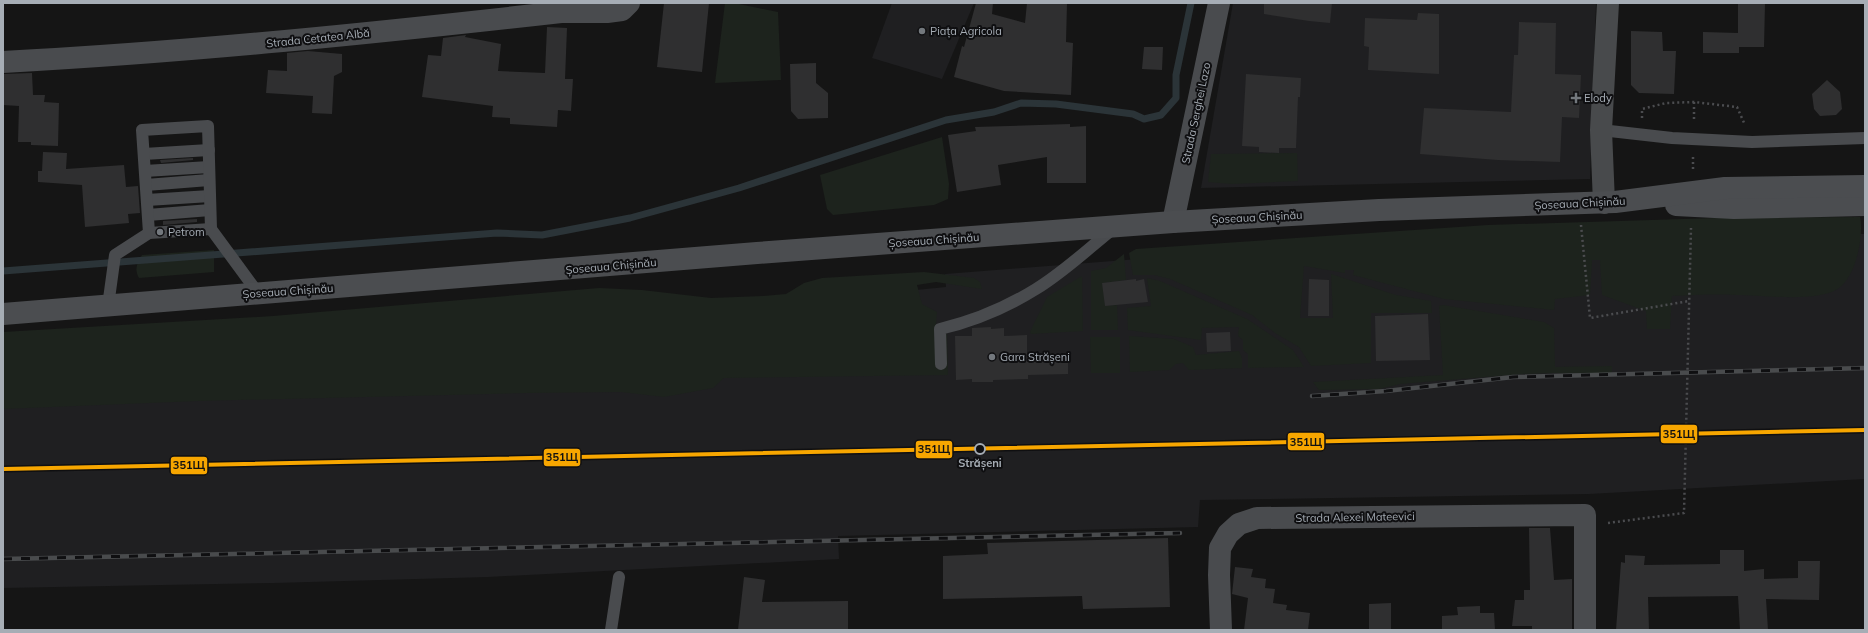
<svg xmlns="http://www.w3.org/2000/svg" width="1868" height="633" font-family="Mulish,sans-serif">
  <rect width="100%" height="100%" fill="#151515"/>
  <g fill="#1f1f21">
    <polygon points="892,3 974,3 942,79 872,58"/>
    <polygon points="1233,3 1596,3 1590,179 1201,188"/>
    <polygon points="1601,229 1865,234 1865,479 1589,494 1200,500 1198,527 838,536 839,559 488,577 274,583 3,588 3,363 563,325 946,287 945,274 1358,242"/>
  </g>
  <g fill="#1d231d">
    <polygon points="725,3 734,3 778,12 781,80 715,83"/>
    <polygon points="942,137 949,184 948,199 934,205 833,215 827,209 820,175"/>
    <polygon points="1297,153 1298,181 1232,184 1208,182 1211,154"/>
    <path d="M1860,217c4,19 -4,59 -21,71 -20,15 -77,7 -102,7 -22,-1 -43,0 -65,1l-2,33h-23l-1,-18 -44,-16 -2,-35h-8l-2,35 -35,4 -1,11 -110,-11 -91,-24 1,-5h-9v3l-41,-7 -4,52h33l-2,-44 65,21 35,6 1,12h-61v50l-60,3 -12,-19 -24,-14 -23,-18 -82,-36 -16,-4h-21l-4,-22 7,-4 352,-24 227,-7z"/>
    <path d="M214,250v22l-75,6c-5,-9 -2,-15 3,-23z"/>
    <polygon points="1124,254 1126,280 1103,283 1105,306 1117,305 1118,330 1091,330 1091,271 1106,268"/>
    <polygon points="924,272 974,278 980,282 982,289 936,282 917,285 922,304 937,312 935,333 947,334 948,375 724,378 713,388 664,397 621,392 527,393 198,401 3,409 3,332 273,316 599,288 642,290 711,298 763,296 786,294 804,283 822,278"/>
    <polygon points="1082,276 1083,331 1031,334 1030,332 1047,297"/>
    <polygon points="1147,278 1160,281 1247,319 1293,350 1304,367 1248,368 1248,354 1243,350 1243,340 1238,336 1239,327 1202,328 1201,340 1128,330 1127,308 1151,306"/>
    <polygon points="1443,305 1544,322 1554,328 1555,367 1612,366 1612,374 1553,373 1522,374 1400,384 1379,389 1319,390 1313,382 1443,375 1439,306"/>
    <polygon points="1129,336 1174,339 1193,347 1196,355 1239,351 1242,358 1242,368 1189,370 1183,363 1176,364 1169,370 1130,372"/>
    <polygon points="1090,337 1120,337 1120,373 1091,373"/>
  </g>
  <g fill="none" stroke-linecap="round" stroke-linejoin="round">
    <polyline stroke="#2b3438" stroke-width="7" points="3,271 497,233 542,235 630,218 739,188 946,120 994,112 1021,103 1056,104 1133,114 1144,119 1161,115 1176,98 1176,75 1191,3"/>
  </g>
  <g fill="#2f2f30">
    <polygon points="664,3 709,3 702,72 657,67"/>
    <polygon points="976,3 993,3 992,14 1025,23 1027,3 1067,3 1066,42 1073,43 1071,95 1004,91 954,77 962,46 964,47"/>
    <polygon points="1264,3 1332,3 1330,23 1309,21 1264,14"/>
    <polygon points="1738,3 1765,3 1764,47 1739,47 1739,53 1703,53 1703,32 1738,33"/>
    <polygon points="1418,13 1439,14 1439,74 1368,70 1369,47 1364,46 1365,18 1417,20"/>
    <polygon points="1519,22 1556,23 1555,74 1581,75 1579,118 1562,117 1560,162 1498,160 1420,154 1424,108 1511,112 1514,55 1518,55"/>
    <polygon points="547,27 567,28 565,79 573,79 571,111 558,110 557,127 510,124 510,118 492,117 493,106 422,97 428,55 441,56 443,38 466,35 465,37 501,44 498,71 545,73"/>
    <polygon points="1631,31 1662,32 1663,51 1676,51 1674,94 1639,93 1631,85"/>
    <polygon points="1144,47 1163,47 1162,70 1142,69"/>
    <polygon points="308,51 342,54 342,72 334,76 332,114 312,113 313,96 266,93 268,70 287,71 287,53"/>
    <polygon points="816,63 816,83 828,93 828,118 798,119 791,111 790,64"/>
    <polygon points="32,73 33,95 45,95 44,102 59,103 58,146 31,145 31,142 18,142 19,106 3,105 3,74"/>
    <polygon points="1246,74 1301,78 1300,97 1298,97 1296,148 1279,148 1279,153 1259,152 1259,147 1242,146"/>
    <polygon points="1827,80 1840,92 1842,109 1836,115 1820,116 1814,109 1812,94"/>
    <polygon points="1070,124 1070,127 1086,126 1086,183 1047,183 1047,157 998,165 1001,185 957,192 948,135 976,131 975,127"/>
    <polygon points="43,152 67,153 66,169 124,165 126,187 138,186 140,213 128,214 129,223 85,227 82,185 38,182 38,171 42,171"/>
    <polygon points="193,158 193,160 161,163 160,160"/>
    <polygon points="197,219 197,222 163,225 163,221"/>
    <polygon points="1136,279 1136,281 1144,279 1148,302 1105,306 1102,283"/>
    <polygon points="1309,279 1329,280 1329,316 1308,316"/>
    <polygon points="1428,314 1430,360 1376,361 1375,316"/>
    <polygon points="991,327 991,329 1004,328 1004,336 1027,335 1027,354 1068,353 1068,374 1028,375 1028,379 993,380 993,382 972,382 972,379 956,380 955,336 972,336 972,328"/>
    <polygon points="1230,332 1231,351 1207,352 1206,333"/>
    <polygon points="1529,528 1550,528 1554,580 1572,579 1572,630 1532,630 1532,626 1512,626 1515,600 1524,600 1524,590 1530,590"/>
    <polygon points="1168,538 1170,607 1083,609 1082,596 943,599 943,556 988,554 987,543"/>
    <polygon points="1720,550 1744,550 1744,571 1764,569 1764,579 1798,578 1798,561 1820,561 1819,600 1766,599 1768,630 1740,630 1738,596 1648,597 1649,630 1616,630 1621,562 1625,563 1625,555 1645,556 1644,565 1720,564"/>
    <polygon points="1235,567 1253,569 1251,577 1266,579 1265,588 1275,589 1273,603 1287,605 1286,610 1310,613 1308,630 1244,630 1248,598 1232,594"/>
    <polygon points="744,577 765,580 762,602 848,601 848,630 738,630"/>
    <polygon points="1391,603 1391,630 1369,630 1369,604"/>
    <polygon points="1480,606 1480,613 1494,613 1495,630 1442,630 1442,616 1458,615 1457,607"/>
  </g>
  <g fill="none" stroke-linecap="round" stroke-linejoin="round">
    <g stroke="#4b4c4f" stroke-width="2.5" stroke-dasharray="2 3" stroke-linecap="butt">
      <polyline points="1694,102 1694,121"/>
      <polyline points="1642,118 1642,109 1666,103 1694,102 1737,107 1745,125"/>
      <polyline points="1693,169 1693,156"/>
      <polyline points="1581,225 1590,318 1689,301"/>
      <polyline points="1608,523 1684,513 1691,228"/>
    </g>
    <g stroke="#494b4e" stroke-width="12">
      <polyline points="1601,130 1672,138 1752,142 1865,138"/>
      <polyline points="144,154 209,150"/>
      <polyline points="145,171 209,167"/>
      <polyline points="146,185 209,180"/>
      <polyline points="147,200 210,196"/>
      <polyline points="148,215 210,210"/>
      <polyline points="149,233 211,229"/>
      <polyline points="108,306 115,255 149,233 142,130 208,126 211,229 258,293"/>
      <path d="M941,364l-1,-35c34,-8 67,-22 96,-40 28,-17 53,-41 78,-61"/>
      <polyline points="611,630 619,577"/>
    </g>
    <g stroke="#494b4e" stroke-width="22">
      <path d="M3,62c187,-10 372,-29 558,-50h46l15,-2 7,-7"/>
      <polyline points="1173,222 1219,3"/>
      <polyline points="1221,630 1219,575 1220,548 1228,534 1239,524 1257,518 1585,515 1585,630"/>
    </g>
    <polyline stroke="#484a4c" stroke-width="22" points="1604,203 1601,130 1608,3"/>
    <g stroke="#4b4d50" stroke-width="22">
      <polyline points="1676,205 1734,208 1865,205"/>
      <polyline points="3,314 757,253 1173,222 1379,210 1615,202 1725,188 1865,186"/>
    </g>
    <g stroke="#494b4d" stroke-width="4.5">
      <g id="rail">
        <polyline points="1312,396 1386,391 1513,377 1865,368"/>
        <polyline points="3,559 1180,533"/>
      </g>
    </g>
    <use href="#rail" stroke="#0f0f11" stroke-width="3" stroke-dasharray="9" stroke-linecap="butt"/>
    <g stroke="#0f0f11" stroke-width="7">
      <polyline id="rail-1" points="3,469 1865,430"/>
    </g>
    <use href="#rail-1" stroke="#f7a600" stroke-width="4"/>
  </g>
  <g fill="#73787d" stroke="#0f0f11" stroke-width="1.5">
    <circle cx="922" cy="31" r="4"/>
    <path d="M1574 92h4v4h4v4h-4v4h-4v-4h-4v-4h4z"/>
    <circle cx="160" cy="232" r="4"/>
    <circle cx="992" cy="357" r="4"/>
  </g>
  <circle fill="#0f0f11" stroke="#a6adb5" stroke-width="2" cx="980" cy="449" r="5"/>
  <g text-anchor="middle" dominant-baseline="central" stroke-width="4" stroke-linejoin="round" paint-order="stroke">
    <g font-size="11" fill="#a6adb5" stroke="#0f0f11" text-anchor="start">
      <text x="930" y="31">Piața Agricola</text>
      <text x="1584" y="98">Elody</text>
      <text x="168" y="232">Petrom</text>
      <text x="1000" y="357">Gara Strășeni</text>
    </g>
    <g font-size="11" fill="#a6adb5" stroke="#0f0f11">
      <text transform="translate(318 38) rotate(-6)">Strada Cetatea Albă</text>
      <text transform="translate(1196 113) rotate(-78)">Strada Serghei Lazo</text>
      <text transform="translate(1580 203) rotate(-3)">Șoseaua Chișinău</text>
      <text transform="translate(1257 217) rotate(-3)">Șoseaua Chișinău</text>
      <text transform="translate(934 240) rotate(-4)">Șoseaua Chișinău</text>
      <text transform="translate(611 266) rotate(-5)">Șoseaua Chișinău</text>
      <text transform="translate(288 291) rotate(-4)">Șoseaua Chișinău</text>
      <text transform="translate(1355 517) rotate(-1)">Strada Alexei Mateevici</text>
    </g>
    <g font-size="11" font-weight="bold" fill="#a6adb5" stroke="#0f0f11">
      <text x="980" y="463">Strășeni</text>
    </g>
  </g>
  <g stroke="#0f0f11" stroke-width="1.5">
    <rect x="1660" y="424" width="38" height="20" rx="4" fill="#f7a600"/>
    <rect x="1287" y="432" width="38" height="19" rx="4" fill="#f7a600"/>
    <rect x="915" y="440" width="38" height="19" rx="4" fill="#f7a600"/>
    <rect x="543" y="448" width="38" height="19" rx="4" fill="#f7a600"/>
    <rect x="170" y="456" width="38" height="19" rx="4" fill="#f7a600"/>
  </g>
  <g font-size="11" text-anchor="middle" font-weight="bold" fill="#111">
    <text x="1679" y="438">351Щ</text>
    <text x="1306" y="446">351Щ</text>
    <text x="934" y="453">351Щ</text>
    <text x="562" y="461">351Щ</text>
    <text x="189" y="469">351Щ</text>
  </g>
  <rect width="1868" height="633" fill="none" stroke="#a6adb5" stroke-width="8"/>
</svg>
